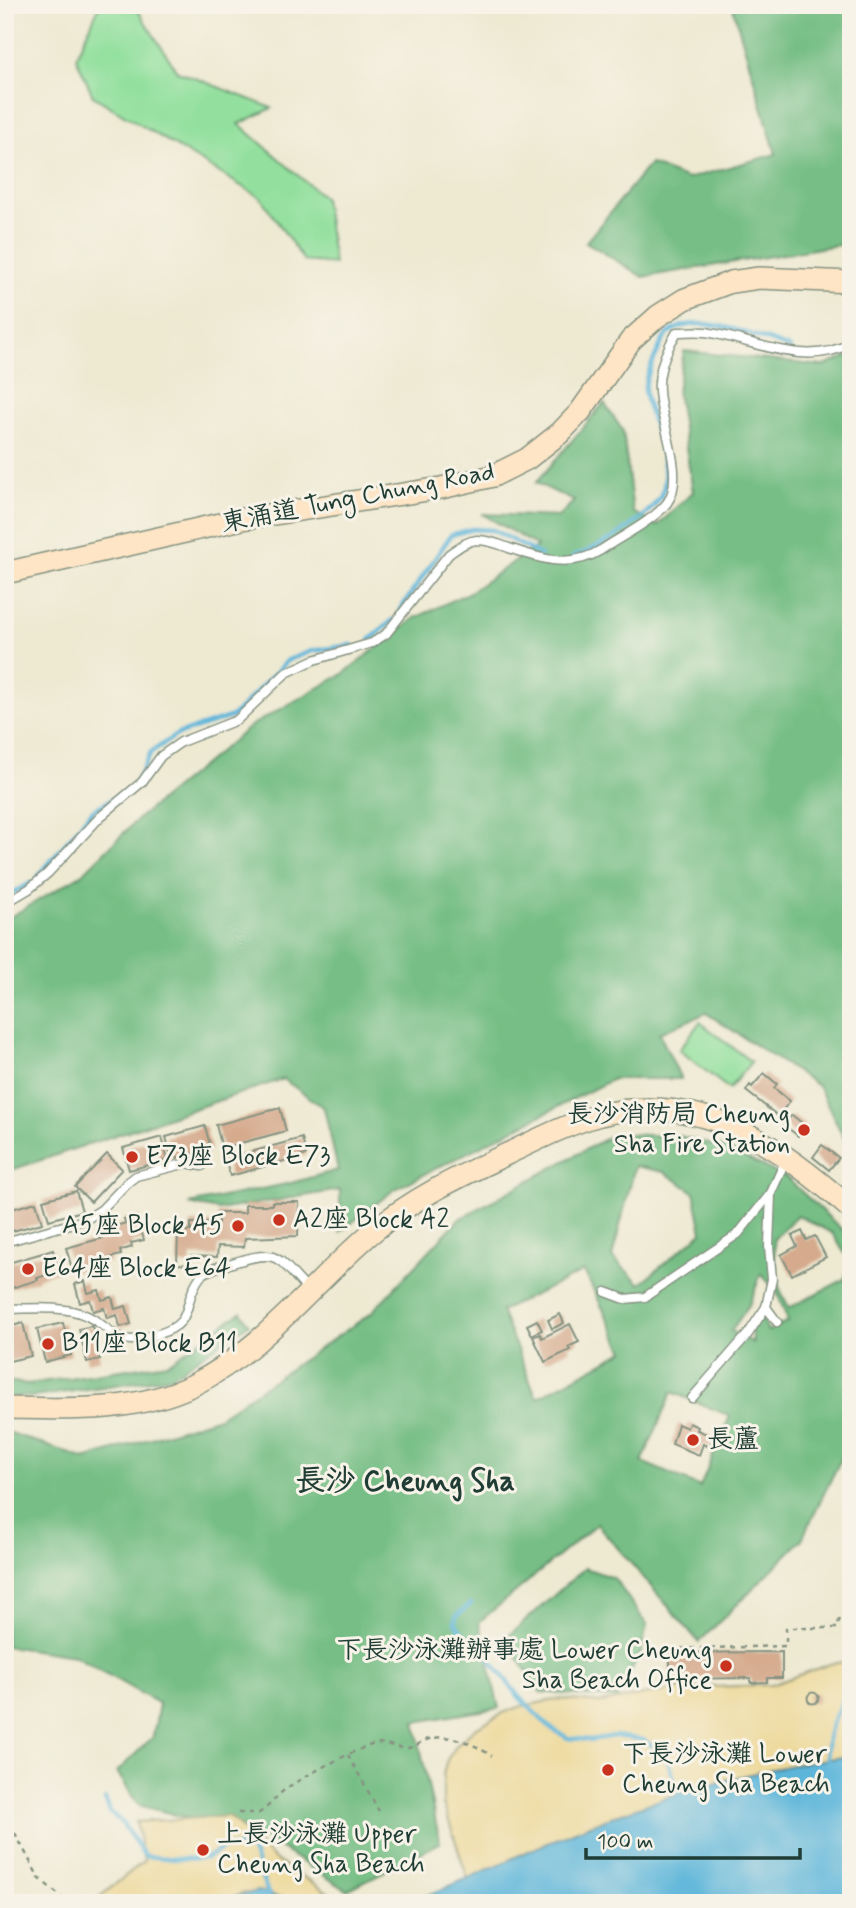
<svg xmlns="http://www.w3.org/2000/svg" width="856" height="1908" font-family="Mynerve,'LXGW WenKai TC',sans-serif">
  <rect width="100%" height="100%" fill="#f7f3e8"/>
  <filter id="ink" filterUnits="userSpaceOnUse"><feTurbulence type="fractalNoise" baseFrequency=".0143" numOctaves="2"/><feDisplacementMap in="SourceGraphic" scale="14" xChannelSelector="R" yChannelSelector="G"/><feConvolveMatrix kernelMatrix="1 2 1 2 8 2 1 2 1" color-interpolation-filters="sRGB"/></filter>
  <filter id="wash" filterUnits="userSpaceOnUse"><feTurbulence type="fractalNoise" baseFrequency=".00686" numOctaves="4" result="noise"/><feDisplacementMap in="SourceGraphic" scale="28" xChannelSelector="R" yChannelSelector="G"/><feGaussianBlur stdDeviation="1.57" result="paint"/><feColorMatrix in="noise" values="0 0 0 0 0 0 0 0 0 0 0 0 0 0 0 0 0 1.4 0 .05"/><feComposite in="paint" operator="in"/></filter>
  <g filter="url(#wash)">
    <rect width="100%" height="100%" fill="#eee9d1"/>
    <g fill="#93e09e" stroke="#598e69" stroke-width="2">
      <polygon points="100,5 126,5 138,11 177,71 272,108 239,124 324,198 334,264 304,261 261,198 93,96 76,57"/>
      <polygon points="700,1022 751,1062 729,1089 679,1050"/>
    </g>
    <g fill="#76be85" stroke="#4a7e5c" stroke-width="2" fill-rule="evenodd">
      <polygon points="732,5 851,5 851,243 643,277 586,242 650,164 687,179 776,154"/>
      <polygon points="684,351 824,366 851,355 851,1172 846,1167 845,1140 818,1086 706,1013 659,1033 681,1079 613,1079 395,1189 340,1232 340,1190 218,1210 189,1204 291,1183 338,1170 324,1108 283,1079 5,1172 5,920 81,875 140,817 252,725 343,674 415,618 470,592 537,546 482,514 558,517 574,501 536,483 604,403 623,431 633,512 657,526 693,492 677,391"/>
      <path d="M614,1134l65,2 49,13 59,29 64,60v200l-50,103 -102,101 -102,-118 -118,98 20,86 -84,14 25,121 -93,47 -83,-52 -126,-33 -21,-33 36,-35 6,-33 -84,-48 -70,-10v-215l80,28 134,-42 151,-103 89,-95zM635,1166l29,6 30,20 8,40 -62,52 -28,-27zM797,1215l35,18 17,27 -4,19 -56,29 -13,-27 -2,-42zM584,1271l40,80 -87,47 -36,-87zM761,1274l15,16 12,31 -20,10 -5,-13 -13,6 3,19 -22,-12 18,-26zM672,1392l58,24 -30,71 -58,-25z"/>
      <polygon points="241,1312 249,1324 170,1377 33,1397 5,1396 5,1381 28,1384 168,1363"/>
      <polygon points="585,1568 614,1578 647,1625 641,1652 617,1698 541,1692 505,1639"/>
    </g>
    <g fill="#eeda9e" stroke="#868c69" stroke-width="2">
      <path d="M851,1661v95c-91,11 -180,37 -265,71 -39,15 -78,35 -118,52l-25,-76v-28l4,-15 10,-15 18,-17 28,-15 19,-7 39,-7 39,4 82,-15 89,-3 59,-21z"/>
      <polygon points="229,1816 275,1860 346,1903 290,1903 280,1897 244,1893 216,1903 92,1903 144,1861 136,1822"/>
    </g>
    <g fill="#5db6da" stroke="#3e7a87" stroke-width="2">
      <path d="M851,1756v147h-442c60,-24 117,-52 176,-76 85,-34 174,-60 266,-71z"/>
      <polygon points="257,1891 268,1893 290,1903 216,1903"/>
    </g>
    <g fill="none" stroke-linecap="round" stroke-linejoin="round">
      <g stroke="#5db6da" stroke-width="4.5">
        <path d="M573,557c25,-8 85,-42 91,-70 5,-28 -12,-62 -18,-89 -4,-14 4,-29 9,-41 4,-7 7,-18 13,-23 29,-25 90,4 122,14"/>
        <polyline points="400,610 451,535 472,529 493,530 540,555"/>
        <polyline points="370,640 393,620"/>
        <polyline points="135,785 151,752 178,734 233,716 288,660 312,651 352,645"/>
        <polyline points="38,877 93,810 125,792"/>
        <polyline points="5,897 31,883"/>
        <polyline points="471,1604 456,1616 455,1622 466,1638 483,1650 519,1697 549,1727 568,1738 590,1740 615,1736 644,1740 659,1751 669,1764 679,1793"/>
        <path d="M827,1759c-2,-36 13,-46 24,-78"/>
        <polyline points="105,1799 110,1812 122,1823 145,1856 176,1859 206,1858 224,1847 250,1846 268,1893"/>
      </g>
    </g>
    <g id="blocks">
      <g fill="#d5aa8d">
        <polygon points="764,1073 777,1084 774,1088 790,1101 778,1116 746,1091 750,1085 752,1087"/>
        <polygon points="280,1108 286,1131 222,1148 216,1125"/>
        <polygon points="792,1115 807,1127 798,1136 784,1125"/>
        <polygon points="205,1126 211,1149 172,1159 166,1137"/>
        <polygon points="162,1137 168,1160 129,1170 123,1148"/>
        <polygon points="302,1138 306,1155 230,1176 225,1159"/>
        <polygon points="822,1145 839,1158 829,1170 813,1157"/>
        <polygon points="107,1154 122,1169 91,1202 75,1187"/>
        <polygon points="76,1191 82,1211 49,1220 43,1200"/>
        <polygon points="36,1202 42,1223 9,1232 5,1211"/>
        <polygon points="272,1202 299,1202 298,1236 245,1238 244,1247 218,1246 217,1257 191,1256 190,1265 177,1264 178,1231 191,1231 191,1223 218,1223 218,1213 245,1213 245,1205 272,1205"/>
        <polygon points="137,1216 144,1240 131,1243 132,1247 120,1251 121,1255 109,1258 110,1262 73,1272 66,1248 103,1238 102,1234 114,1231 113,1227 126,1223 124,1219"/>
        <polygon points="802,1231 806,1240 815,1236 826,1257 792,1275 781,1255 797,1246 792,1236"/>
        <polygon points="53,1250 59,1271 37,1278 38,1280 5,1290 5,1264"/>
        <polygon points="85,1281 88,1293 99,1290 102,1300 112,1297 115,1309 126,1306 131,1324 120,1327 117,1315 107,1318 104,1308 93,1311 90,1300 80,1303 75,1284"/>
        <polygon points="560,1314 564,1323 552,1329 548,1320"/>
        <polygon points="537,1320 542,1330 532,1335 527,1325"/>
        <polygon points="23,1323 31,1356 5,1362 5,1328"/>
        <polygon points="63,1323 71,1355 45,1362 37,1329"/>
        <polygon points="570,1324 579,1342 568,1347 570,1350 545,1362 533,1337 540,1334 542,1338"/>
        <polygon points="92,1326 100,1359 87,1362 79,1329"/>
        <polygon points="689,1423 698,1427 697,1430 714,1437 709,1447 703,1444 699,1455 672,1444 678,1424 687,1428"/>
        <polygon points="782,1652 782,1678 767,1678 767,1682 751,1683 751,1678 670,1679 670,1653"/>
        <circle cx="813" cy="1698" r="5.5"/>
      </g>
    </g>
  </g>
  <g filter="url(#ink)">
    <use href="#blocks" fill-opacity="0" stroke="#869382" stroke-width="2"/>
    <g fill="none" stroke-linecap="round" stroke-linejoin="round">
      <g stroke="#869382" stroke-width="11">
        <g id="lane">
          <path d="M5,903l24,-14 19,-16 52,-56 42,-35 19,-26 20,-14 56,-22 49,-47 28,-13 58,-17 14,-9 63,-80c9,-6 17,-13 28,-14 11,0 22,4 32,8 31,11 62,21 92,2 19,-13 52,-29 66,-47 21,-29 -11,-88 -8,-121 1,-16 9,-36 18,-50 9,0 19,-1 28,0 48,7 100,37 146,11"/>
          <polyline points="771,1193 769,1246 772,1279 766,1307 777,1322"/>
          <polyline points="5,1242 85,1220 101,1210 127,1183 136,1176 187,1163 202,1166"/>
          <polyline points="606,1292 625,1299 645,1297 738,1234 771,1193 786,1159"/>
          <path d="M5,1309c26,0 56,-4 80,6 16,6 30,25 47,25 9,-1 18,-4 26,-6 39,-11 23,-32 42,-57 7,-8 19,-10 29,-13 52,-16 45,-9 80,27"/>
          <polyline points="692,1398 748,1334 766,1307"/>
        </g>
      </g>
      <g stroke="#869382" stroke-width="24">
        <g id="secondary">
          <polyline points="5,573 242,519 441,488 493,476 527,459 560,433 580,412 631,340 658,316 685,299 731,282 759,278 851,282"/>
          <path d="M5,1408c64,1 129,5 188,-23 69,-34 119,-101 177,-151 41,-35 88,-57 137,-80 30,-14 60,-30 93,-39 101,-25 178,30 251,94"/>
        </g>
      </g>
      <g stroke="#869382" stroke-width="2.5" stroke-dasharray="5 5" stroke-linecap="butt">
        <polyline points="670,1649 786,1646 786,1628 837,1628 839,1620 851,1621"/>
        <polyline points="348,1755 379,1811"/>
        <polyline points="5,1805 8,1820 39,1878 68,1903"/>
        <path d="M238,1813h21c10,-6 16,-15 24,-22 13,-11 76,-44 92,-47 10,-3 21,5 32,4 8,0 12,-6 19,-8 25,-8 46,3 66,16"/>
      </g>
      <use href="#lane" stroke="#fff" stroke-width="8"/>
      <use href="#secondary" stroke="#fde5c5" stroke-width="21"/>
    </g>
  </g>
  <g fill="#c8321e" stroke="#f7f3e8" stroke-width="2.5">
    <circle cx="804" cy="1130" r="7"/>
    <circle cx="132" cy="1157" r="7"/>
    <circle cx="279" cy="1220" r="7"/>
    <circle cx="238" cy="1226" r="7"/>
    <circle cx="28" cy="1269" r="7"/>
    <circle cx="48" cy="1344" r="7"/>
    <circle cx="693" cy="1440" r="7"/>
    <circle cx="726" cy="1666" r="7"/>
    <circle cx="608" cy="1770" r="7"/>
    <circle cx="203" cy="1850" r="7"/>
  </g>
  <g text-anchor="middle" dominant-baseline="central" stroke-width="6" stroke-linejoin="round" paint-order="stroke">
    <g font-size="26" fill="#1f3d34" stroke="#f7f3e8">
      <text transform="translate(358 498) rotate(-11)">東涌道 Tung Chung Road</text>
    </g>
    <g font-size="26" fill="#1f3d34" stroke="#f7f3e8" text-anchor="start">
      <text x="790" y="1115" text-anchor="end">長沙消防局 Cheung<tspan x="790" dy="30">Sha Fire Station</tspan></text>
      <text x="146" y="1157">E73座 Block E73</text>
      <text x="293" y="1220">A2座 Block A2</text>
      <text x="224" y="1226" text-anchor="end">A5座 Block A5</text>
      <text x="42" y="1269">E64座 Block E64</text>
      <text x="62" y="1344">B11座 Block B11</text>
      <text x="707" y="1440">長蘆</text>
      <text x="712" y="1651" text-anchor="end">下長沙泳灘辦事處 Lower Cheung<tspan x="712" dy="30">Sha Beach Office</tspan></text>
      <text x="622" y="1755">下長沙泳灘 Lower<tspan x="622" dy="30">Cheung Sha Beach</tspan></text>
      <text x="217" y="1835">上長沙泳灘 Upper<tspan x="217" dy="30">Cheung Sha Beach</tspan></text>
    </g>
    <g font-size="30" font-weight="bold" fill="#1f3d34" stroke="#f7f3e8">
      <text x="405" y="1481">長沙 Cheung Sha</text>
    </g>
  </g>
  <rect width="856" height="1908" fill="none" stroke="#f7f3e8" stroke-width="28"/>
  <path d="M586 1848v10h214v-10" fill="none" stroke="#1f3d34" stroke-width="3.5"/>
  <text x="597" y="1848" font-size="21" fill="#1f3d34" stroke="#f7f3e8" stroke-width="5" paint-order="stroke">100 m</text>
</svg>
